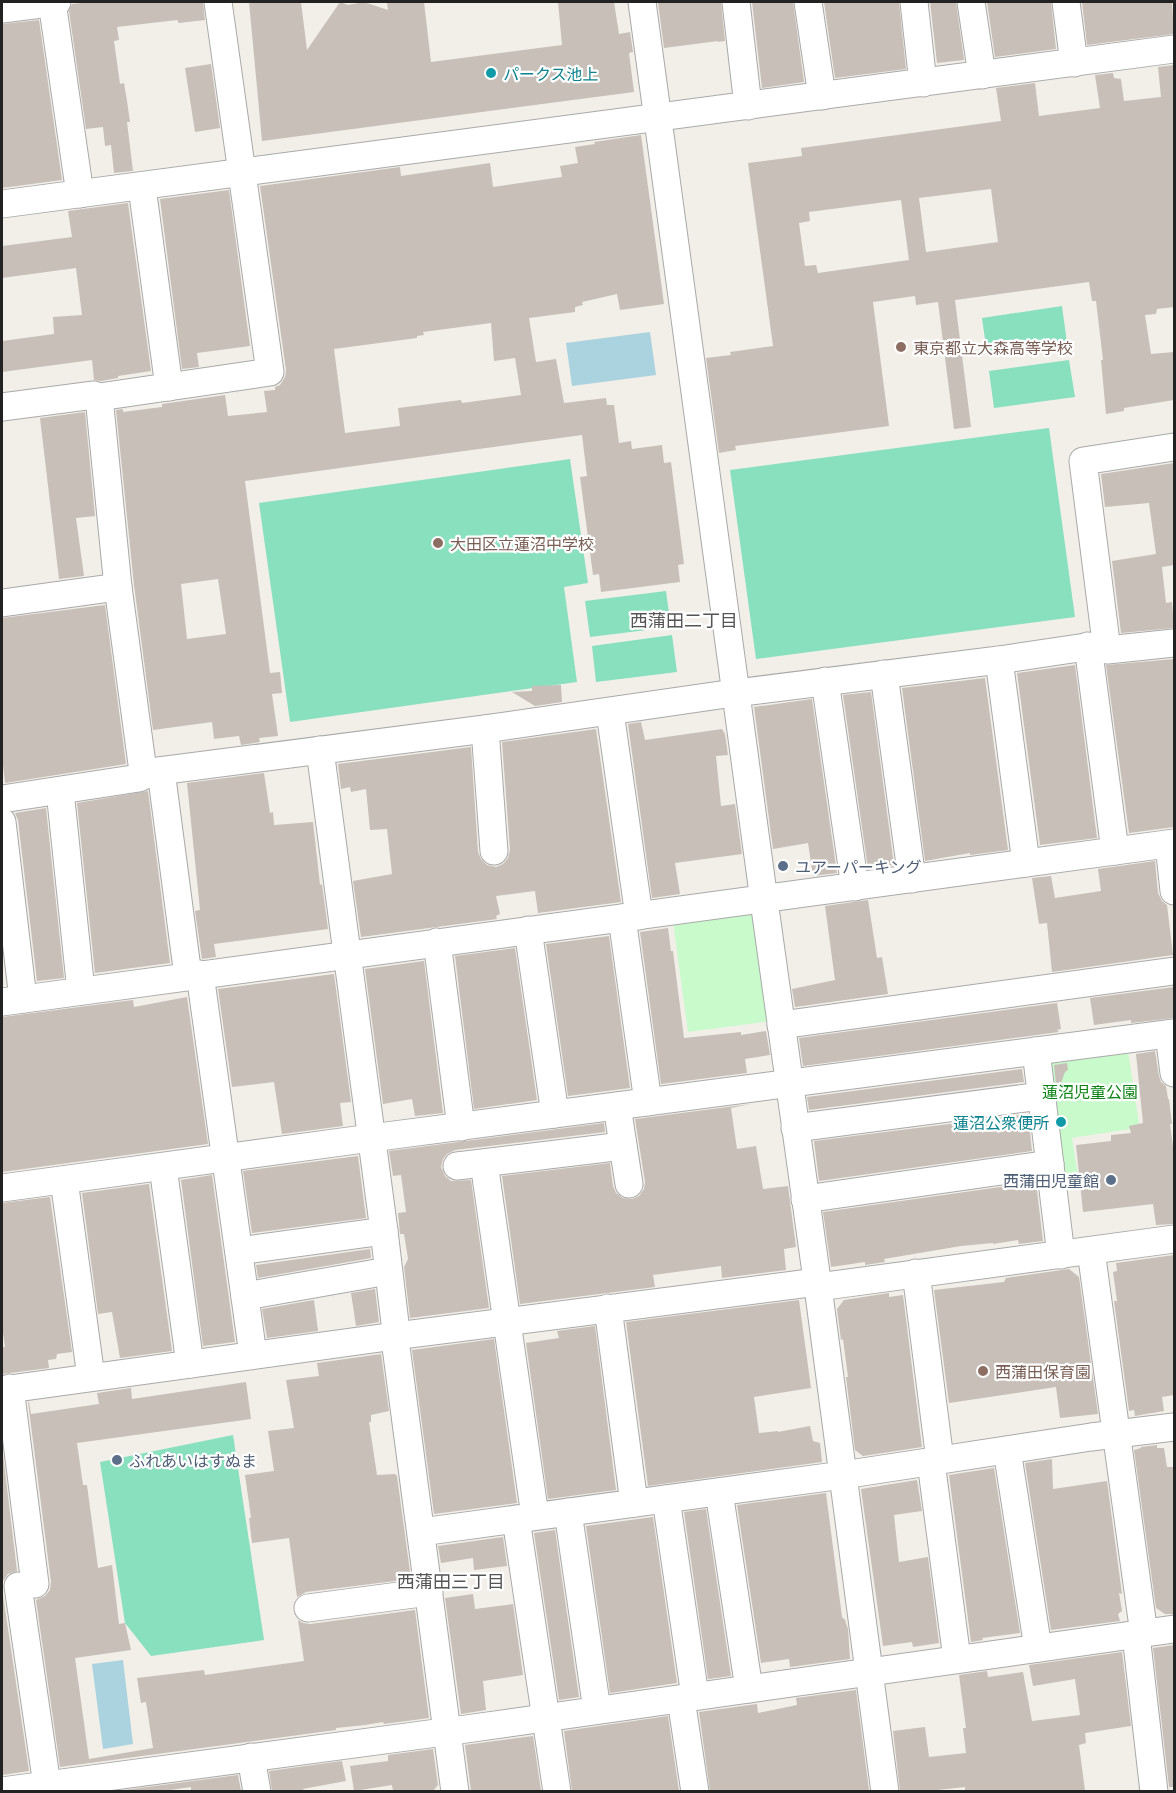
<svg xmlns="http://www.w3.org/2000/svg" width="1176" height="1793" font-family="Commissioner,'Noto Sans JP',sans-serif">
  <rect width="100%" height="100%" fill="#f2efe9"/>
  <g fill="#c8facc">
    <polygon points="755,904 771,1021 688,1032 672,915"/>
    <polygon points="1127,1044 1139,1124 1130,1126 1130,1129 1072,1138 1078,1176 1058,1179 1040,1057"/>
  </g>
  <g fill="#88e0be">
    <polygon points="1062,306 1067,343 987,354 982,318"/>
    <polygon points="1069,360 1075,397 994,408 989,371"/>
    <polygon points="1049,428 1075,617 756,659 730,470"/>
    <polygon points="570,459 588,583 564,587 577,682 290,722 259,503"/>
    <polygon points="666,591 671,627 590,637 585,601"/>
    <polygon points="672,635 677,672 596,682 592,646"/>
    <polygon points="233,1435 264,1640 151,1656 125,1623 100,1462"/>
  </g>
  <g fill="#aad3df">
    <polygon points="650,332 656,375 572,386 566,343"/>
    <polygon points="123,1660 133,1744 103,1749 92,1664"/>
  </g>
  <g fill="#c7bfb8" fill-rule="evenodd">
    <polygon points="91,2 203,2 205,20 179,23 177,20 117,27 119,40 114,41 120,84 124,83 127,101 130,122 127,122 133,171 114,173 111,145 105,146 103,127 86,129 69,11 72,4"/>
    <polygon points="249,2 301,2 307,50 340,2 348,5 364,2 388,10 387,2 424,2 431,62 562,45 558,2 614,2 619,34 630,32 633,52 629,53 634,92 262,141"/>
    <polygon points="658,2 721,2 725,41 718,42 718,41 664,48"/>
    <polygon points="752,2 793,2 804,82 762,88"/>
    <polygon points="824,2 899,2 906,69 835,78"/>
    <polygon points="930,2 956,2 964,60 937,63"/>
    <polygon points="987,2 1051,2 1056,49 995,57"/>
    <polygon points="1082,2 1172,2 1174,34 1087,45"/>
    <polygon points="39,20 62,180 2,188 2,24"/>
    <polygon points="211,64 220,128 195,132 185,68"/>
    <path d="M1174,65v242l-17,2 -1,5 -11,1 6,39 23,-2v48l-50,8v3l-18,3 -5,-54h2l-7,-59h-4l-3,-19 -134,18 16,127 -17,2 -16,-127 -22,3 -1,-9 -42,6 16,124 -154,20 1,4 -17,3 -13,-95 25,-3 -1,-3 43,-6 -25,-183 54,-7 -1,-8 200,-27 -5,-33 39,-5 4,33 61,-8 -5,-33 18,-2 1,5 7,1 3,22 37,-4 -3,-30zM991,189l7,53 -72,10 -7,-54zM901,200l8,60 -91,13 -2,-8 -11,1 -6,-43 11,-2 -1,-9z"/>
    <path d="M641,135l23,169 -44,6 -3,-16 -35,8 1,3 -8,2v5l-46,6 7,44 20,-3 8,44 42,-5 1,7h7l5,38 12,-2 1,8 30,-4 2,18 7,-1 13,102 -6,1 2,17 -79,10 -2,-18 -6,1 -13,-98 7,-1 -5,-41 -337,46 25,192 10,-1 2,21 -10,1 6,42 -19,2 1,4 -19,3 -2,-9 -25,3 -2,-17 -59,8 -19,-145 -18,-175 7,-1v3l39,-5v-3l63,-9 3,21 39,-4 -3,-21 11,-1v-3l5,-2 5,-8 1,-7 -26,-184 140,-19 1,9 89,-13 3,24 69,-10 -2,-11 18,-3 -3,-16 20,-3 -1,-2zM491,323l3,38 21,-3 6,37 -59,8 -1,-3 -63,8 2,18 -55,7 -11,-84 83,-11v-2l7,-1 -1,-3zM218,579l8,55 -39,5 -6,-55z"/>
    <polygon points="229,190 250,346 197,353 199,367 182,369 160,199"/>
    <polygon points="128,203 151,371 118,376 118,378 101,381 94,380 92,360 2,372 2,341 54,334 53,317 82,315 76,268 2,278 2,246 72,237 68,211"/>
    <polygon points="85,412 95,516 76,518 84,576 59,579 40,418"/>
    <polygon points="1174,463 1174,565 1162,567 1166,603 1172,602 1174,628 1121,633 1112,561 1156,554 1149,503 1105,507 1101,474"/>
    <polygon points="105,605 126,764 5,783 2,756 2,618"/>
    <polygon points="1174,659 1174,827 1129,833 1106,665"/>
    <polygon points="1075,665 1097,838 1040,845 1017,673"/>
    <polygon points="985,678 1008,850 970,855 970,853 925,861 902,688"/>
    <polygon points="561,685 562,702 535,706 512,692 532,691 532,686"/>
    <polygon points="871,692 894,865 868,869 843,695"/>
    <polygon points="812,699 837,873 813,876 808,843 773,849 754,707"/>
    <polygon points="641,722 645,740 722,729 725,734 728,755 716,756 721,806 735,804 742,854 675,863 680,894 652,898 628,724"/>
    <polygon points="596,729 621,902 538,913 535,891 496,896 500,914 496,916 497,919 361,937 353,881 392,874 387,829 370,830 366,789 351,792 350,787 341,789 338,764 471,747 478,852 481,859 487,865 496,867 503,864 508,858 510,850 502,742"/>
    <polygon points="264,773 270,813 273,812 274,825 313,822 320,885 322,884 328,929 214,944 216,957 202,959 195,911 200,910 187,783"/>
    <polygon points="148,791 170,963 95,973 77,803"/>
    <polygon points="46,808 64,978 37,981 18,820 15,813"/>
    <polygon points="1155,861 1158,893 1162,901 1167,905 1173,955 1052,972 1047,923 1039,924 1032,878 1051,876 1055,898 1101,891 1098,869"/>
    <polygon points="868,900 877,958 882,957 888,994 795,1007 792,989 835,980 825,906"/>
    <polygon points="668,928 671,951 673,951 684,1038 741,1032 741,1035 766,1031 770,1055 745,1059 747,1073 661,1084 640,932"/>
    <polygon points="609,936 630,1088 568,1096 546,944"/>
    <polygon points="515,948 537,1100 474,1109 455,956"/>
    <polygon points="424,961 443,1113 415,1116 412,1099 383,1104 365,969"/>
    <polygon points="334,974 351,1102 340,1103 343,1126 282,1134 274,1082 232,1087 218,989"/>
    <polygon points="1174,987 1174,1018 1131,1023 1131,1020 1094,1025 1090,998"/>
    <polygon points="187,997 208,1144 2,1172 2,1017 133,1000 134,1007"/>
    <polygon points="1057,1003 1061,1029 1057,1030 1059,1032 803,1066 799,1038"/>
    <polygon points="1155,1051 1159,1076 1161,1082 1166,1086 1168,1099 1169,1099 1172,1124 1170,1124 1174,1154 1174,1224 1156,1225 1153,1204 1083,1212 1076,1145 1111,1141 1111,1135 1131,1133 1129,1126 1143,1123 1136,1054"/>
    <polygon points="1067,1063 1068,1070 1065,1072 1057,1094 1054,1065"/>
    <polygon points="1022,1069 1024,1082 809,1110 807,1097"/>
    <polygon points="751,1104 731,1108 737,1149 756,1146 763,1189 788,1186 796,1247 784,1249 786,1270 722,1278 721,1266 653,1275 655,1287 520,1304 502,1176 610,1163 613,1186 616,1193 623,1198 632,1199 639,1196 644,1189 645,1182 635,1119"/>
    <polygon points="1028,1114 1032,1151 819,1181 814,1141"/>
    <polygon points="604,1123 605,1132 455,1150 447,1154 443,1159 441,1167 445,1176 451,1181 471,1180 489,1308 410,1318 404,1267 408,1259 404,1234 400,1234 398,1213 406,1212 401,1175 393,1176 389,1151"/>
    <polygon points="358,1156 366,1218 252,1233 243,1171"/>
    <polygon points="212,1175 235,1342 203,1346 181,1180"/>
    <polygon points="1036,1182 1043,1241 1019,1244 1018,1240 993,1244 993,1243 961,1246 884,1259 885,1262 865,1265 865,1262 831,1267 823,1212"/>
    <polygon points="149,1184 172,1351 120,1358 112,1312 98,1314 82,1193"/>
    <polygon points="50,1197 72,1352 57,1354 56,1359 48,1360 49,1368 2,1374 2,1347 5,1347 2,1326 2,1203"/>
    <polygon points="370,1249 371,1258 258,1278 256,1265"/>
    <polygon points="1174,1255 1174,1395 1162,1397 1164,1411 1135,1416 1134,1410 1129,1411 1114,1301 1117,1301 1113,1272 1117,1271 1116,1263"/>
    <polygon points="1069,1269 1079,1277 1098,1414 1060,1418 1056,1387 949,1403 934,1290 1004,1282 1006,1278"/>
    <polygon points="375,1289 379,1322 356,1326 351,1293"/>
    <polygon points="889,1293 889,1297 903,1295 922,1447 863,1456 855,1450 846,1377 848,1377 843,1339 841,1340 837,1309 844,1300"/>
    <polygon points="314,1300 318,1331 267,1338 262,1309"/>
    <polygon points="799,1300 811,1388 754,1397 759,1433 778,1431 778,1432 810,1426 813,1441 820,1443 822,1462 648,1486 626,1322"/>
    <polygon points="595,1326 616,1490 548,1499 526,1343 559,1338 557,1331"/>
    <polygon points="494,1339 517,1503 434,1514 412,1350"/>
    <polygon points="381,1354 389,1411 371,1415 371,1422 369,1422 377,1475 395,1474 397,1476 411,1579 306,1592 297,1597 289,1538 252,1543 249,1518 251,1518 245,1475 274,1471 268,1431 294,1428 286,1380 319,1376 317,1363"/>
    <polygon points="246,1382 251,1419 77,1443 83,1485 87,1485 98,1568 112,1565 119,1624 125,1623 131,1650 75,1658 89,1759 153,1748 146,1702 141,1703 137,1678 204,1670 205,1675 304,1661 298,1620 303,1623 310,1624 415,1610 429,1718 384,1724 383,1722 365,1725 336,1728 336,1730 60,1767 36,1600 45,1596 50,1590 51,1582 28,1402 29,1402 31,1414 99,1404 97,1393 131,1388 132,1399"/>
    <polygon points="1157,1445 1157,1448 1164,1448 1167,1467 1174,1467 1174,1614 1165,1614 1156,1608 1134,1450 1141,1448 1141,1447"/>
    <polygon points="2,1446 17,1571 8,1574 3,1581 2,1588 29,1771 2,1775"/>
    <polygon points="1052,1459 1053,1489 1107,1481 1122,1594 1119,1593 1122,1611 1118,1614 1120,1621 1051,1630 1025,1463"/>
    <polygon points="994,1468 1020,1633 982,1638 983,1640 971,1642 949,1475"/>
    <polygon points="917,1480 922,1511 894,1515 899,1562 928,1557 939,1643 913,1647 912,1642 883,1646 861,1489"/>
    <polygon points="826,1493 842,1617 845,1620 848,1629 850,1659 790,1667 789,1659 761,1663 737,1505"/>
    <polygon points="706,1509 731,1676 708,1679 684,1512"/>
    <polygon points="653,1517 677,1683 610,1693 586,1526"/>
    <polygon points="555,1530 579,1697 559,1700 534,1533"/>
    <polygon points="503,1537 507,1566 474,1570 473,1558 441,1563 438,1546"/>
    <polygon points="473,1594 475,1609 513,1604 523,1675 483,1681 486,1710 461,1714 445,1598"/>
    <polygon points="1174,1645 1174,1787 1169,1787 1153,1648"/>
    <polygon points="1122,1652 1131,1726 1085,1733 1086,1743 1079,1745 1085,1791 965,1791 965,1787 928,1791 900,1791 893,1731 925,1727 929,1757 966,1753 963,1728 966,1728 959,1675 987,1671 988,1677 1023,1672 1032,1721 1080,1715 1075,1679 1033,1686 1029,1665"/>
    <polygon points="856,1690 869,1790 710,1791 699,1712 757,1704 758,1713 797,1705 796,1698"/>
    <polygon points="668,1716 679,1791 572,1791 564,1731"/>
    <polygon points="533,1736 541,1791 471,1791 465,1745"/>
    <polygon points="433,1749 438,1785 433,1791 393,1791 392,1785 354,1791 350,1766 388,1761 388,1755"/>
    <polygon points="342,1761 346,1781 303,1789 304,1791 272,1791 269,1771"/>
    <polygon points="238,1775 241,1791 191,1791 191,1787 163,1791 117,1791"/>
  </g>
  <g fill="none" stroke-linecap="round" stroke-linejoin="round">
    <g stroke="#a9a9a9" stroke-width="29">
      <g id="minor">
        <polyline points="52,2 80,194"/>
        <polyline points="642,2 766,915 818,1287 885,1792"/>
        <polyline points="736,2 748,106"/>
        <polyline points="808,2 822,96"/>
        <polyline points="914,2 923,83"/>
        <polyline points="971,2 982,75"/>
        <polyline points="1066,2 1074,63"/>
        <polyline points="2,9 57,2"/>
        <polyline points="142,187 169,387"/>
        <polyline points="2,204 1174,49"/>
        <polyline points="99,397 118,587 142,764 151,772 485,729 720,695 999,660 1106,644"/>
        <polyline points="2,407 94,395 99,397 270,372 218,2"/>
        <polyline points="1174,447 1083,461 1107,650 1174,643"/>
        <polyline points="2,603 118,587"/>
        <polyline points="1088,646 1115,851"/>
        <polyline points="999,660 1026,863"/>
        <polyline points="884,674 912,879"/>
        <polyline points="825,681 855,887"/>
        <polyline points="610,712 639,916"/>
        <polyline points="485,729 494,851"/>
        <polyline points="320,750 384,1231 395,1323 396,1347 455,1792"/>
        <polyline points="161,771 188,976"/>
        <polyline points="60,791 81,991"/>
        <polyline points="2,799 139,778 151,772"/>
        <polyline points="2,822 23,999"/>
        <polyline points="1169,844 1174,891"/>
        <polyline points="622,918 648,1102"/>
        <polyline points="528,930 555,1114"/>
        <polyline points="437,942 461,1127"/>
        <polyline points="200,974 253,1355"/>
        <polyline points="2,1002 1174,843"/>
        <polyline points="781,1025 1174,971"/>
        <polyline points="1169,1034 1174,1073"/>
        <polyline points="1036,1051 1061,1255"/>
        <polyline points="617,1106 629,1184"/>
        <polyline points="795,1128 1041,1096"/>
        <polyline points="484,1163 535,1516"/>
        <polyline points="457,1166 623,1146"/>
        <polyline points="163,1167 190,1364"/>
        <polyline points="64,1180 91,1377"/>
        <polyline points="2,1188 371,1138 1174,1033"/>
        <polyline points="805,1199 1050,1164"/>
        <polyline points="239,1251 384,1231"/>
        <polyline points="1091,1251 1144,1634"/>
        <polyline points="916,1273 940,1460"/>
        <polyline points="818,1287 1174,1239"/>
        <polyline points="245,1296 388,1271"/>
        <polyline points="608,1308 634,1503"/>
        <polyline points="10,1388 35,1584"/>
        <polyline points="2,1390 395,1336 817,1282"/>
        <polyline points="1007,1450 1038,1648"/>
        <polyline points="931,1462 957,1659"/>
        <polyline points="719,1492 749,1689"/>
        <polyline points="666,1499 695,1696"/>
        <polyline points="568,1512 597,1710"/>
        <polyline points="516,1519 557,1792"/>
        <polyline points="421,1532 843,1475 1091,1437 1174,1427"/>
        <polyline points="18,1586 47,1785"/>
        <polyline points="308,1608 429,1592"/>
        <polyline points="1136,1635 1154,1792"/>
        <polyline points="681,1699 695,1792"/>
        <polyline points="251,1757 257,1792"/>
        <polyline points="2,1791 459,1730 1174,1629"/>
      </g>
    </g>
    <use href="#minor" stroke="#fff" stroke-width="27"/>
  </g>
  <g fill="#0f9aa8" stroke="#fff" stroke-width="2">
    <circle cx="491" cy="73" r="6"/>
    <circle cx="1061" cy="1122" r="6"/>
  </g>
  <g fill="#8d6e63" stroke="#fff" stroke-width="2">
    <circle cx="901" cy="347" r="6"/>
    <circle cx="438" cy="543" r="6"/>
    <circle cx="983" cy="1371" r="6"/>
  </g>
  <g fill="#5c6f8a" stroke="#fff" stroke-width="2">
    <circle cx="783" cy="866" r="6"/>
    <circle cx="1111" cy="1180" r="6"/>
    <circle cx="117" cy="1460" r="6"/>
  </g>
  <g text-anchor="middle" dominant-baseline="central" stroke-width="4.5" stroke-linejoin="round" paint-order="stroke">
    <g font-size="16" fill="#0d838f" stroke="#fff" text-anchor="start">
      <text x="503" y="73">パークス池上</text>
      <text x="1049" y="1122" text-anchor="end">蓮沼公衆便所</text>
    </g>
    <g font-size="16" fill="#785e54" stroke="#fff" text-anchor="start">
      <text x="913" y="347">東京都立大森高等学校</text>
      <text x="450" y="543">大田区立蓮沼中学校</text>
      <text x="995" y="1371">西蒲田保育園</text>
    </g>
    <g font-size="16" fill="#4e5e75" stroke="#fff" text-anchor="start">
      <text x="795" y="866">ユアーパーキング</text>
      <text x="1099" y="1180" text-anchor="end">西蒲田児童館</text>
      <text x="129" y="1460">ふれあいはすぬま</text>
    </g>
    <g font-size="16" fill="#0c8416" stroke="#fff">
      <text x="1090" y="1091">蓮沼児童公園</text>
    </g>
    <g font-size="18" fill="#555" stroke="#fff">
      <text x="684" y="620">西蒲田二丁目</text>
      <text x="451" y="1581">西蒲田三丁目</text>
    </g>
  </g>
  <rect width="1176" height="1793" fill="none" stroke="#222222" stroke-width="6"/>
</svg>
